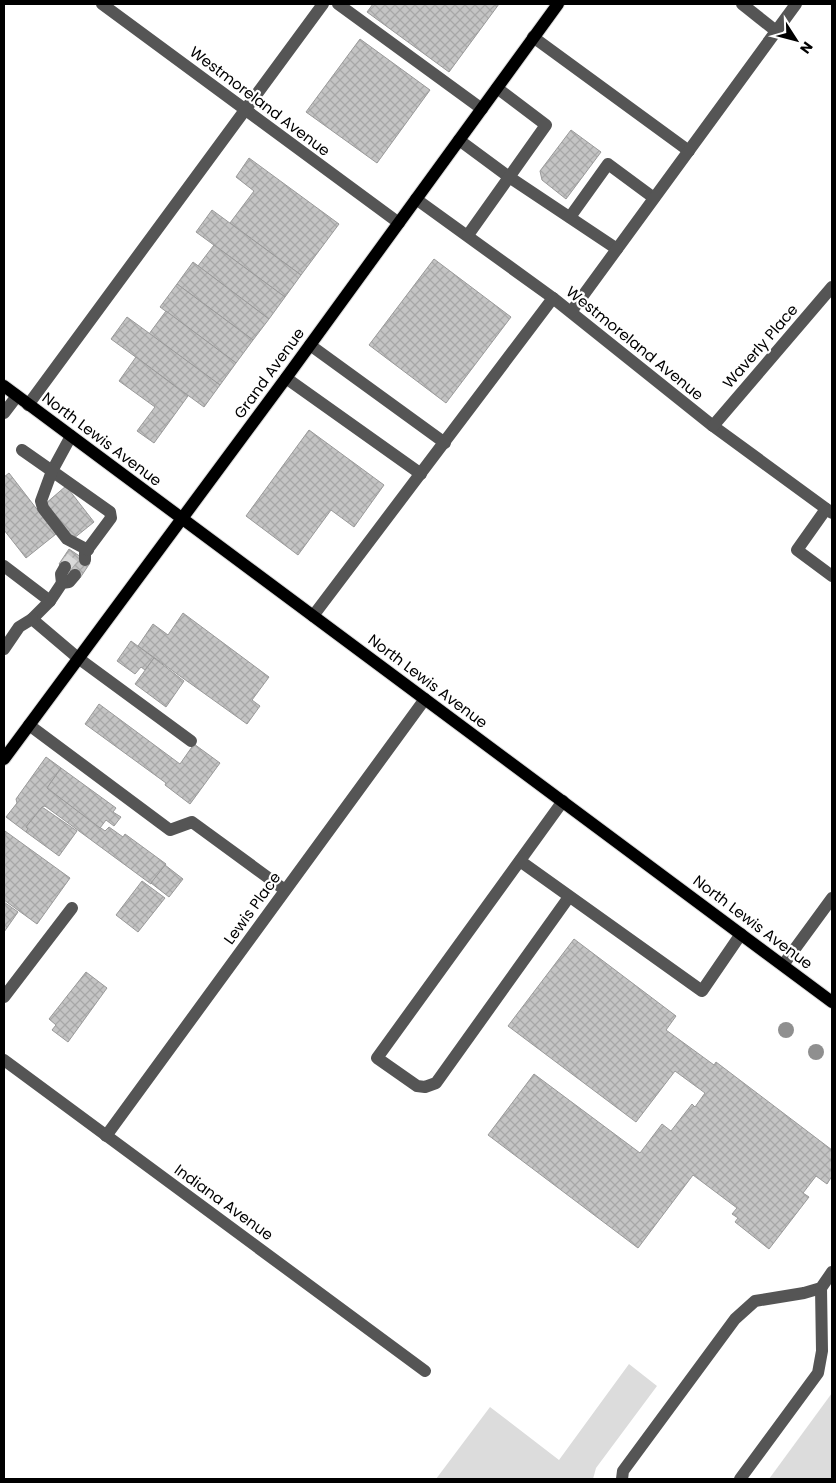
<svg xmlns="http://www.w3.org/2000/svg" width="836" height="1483" font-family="Poppins,sans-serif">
  <defs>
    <pattern id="building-cross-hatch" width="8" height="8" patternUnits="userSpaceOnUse" patternTransform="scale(1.25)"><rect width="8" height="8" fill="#c4c4c4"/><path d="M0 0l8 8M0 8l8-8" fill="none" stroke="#a7a7a7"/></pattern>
  </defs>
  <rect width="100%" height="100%" fill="#fff"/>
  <g fill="#dcdcdc">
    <polygon points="629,1364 657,1386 596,1468 593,1479 436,1479 490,1407 559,1460"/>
    <polygon points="832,1393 832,1479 769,1479"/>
  </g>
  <g fill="url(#building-cross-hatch)" stroke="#999">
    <polygon points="373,4 499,4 449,72 367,12"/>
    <polygon points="360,39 430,90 377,163 306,112"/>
    <polygon points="571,130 601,152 566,199 542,180 540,171"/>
    <polygon points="249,158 339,224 301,275 230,223 254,191 236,177"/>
    <polygon points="212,210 301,275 285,297 196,232"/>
    <polygon points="214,245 285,297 269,319 198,266"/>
    <polygon points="434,259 511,317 446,403 369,345"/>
    <polygon points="193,262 269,319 253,340 177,284"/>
    <polygon points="177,284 253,340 236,363 160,307"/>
    <polygon points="166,311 236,363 220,385 149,334"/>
    <polygon points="127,317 220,385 204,407 111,339"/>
    <polygon points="136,357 188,396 154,443 137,431 155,407 119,381"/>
    <polygon points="309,430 384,485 354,527 331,510 298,555 246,516"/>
    <polygon points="9,473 56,534 26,558 4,530 4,477"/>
    <polygon points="66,486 94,522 73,539 45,504"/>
    <polygon points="69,549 90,563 80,578 59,564"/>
    <polygon points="183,613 269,677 252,700 260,706 247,724 138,646 153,624 168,635"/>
    <polygon points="131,641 154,658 145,670 141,667 135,674 117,661"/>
    <polygon points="154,658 184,681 166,707 135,684"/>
    <polygon points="99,704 180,764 194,744 220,763 190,804 165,785 166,783 85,724"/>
    <polygon points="46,757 61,768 47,788 105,831 109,827 123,837 125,834 166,864 151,884 45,806 42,807 26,827 28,829 26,832 6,817 17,803 16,799"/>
    <polygon points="61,768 116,808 113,812 121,817 114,826 106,820 100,828 47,788"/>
    <polygon points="42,807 77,831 59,856 26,832 28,829 26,827"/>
    <polygon points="5,831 70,878 37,924 4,900"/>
    <polygon points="165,865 183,879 169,897 151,883"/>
    <polygon points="142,881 165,898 138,932 116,915"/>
    <polygon points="4,902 18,912 4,932"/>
    <polygon points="574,939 676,1016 666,1030 714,1065 716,1062 832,1150 832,1176 827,1184 816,1176 803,1193 809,1197 769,1249 735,1222 738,1218 732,1214 737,1208 693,1175 638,1248 488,1135 534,1074 640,1153 662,1124 671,1131 692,1104 695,1107 705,1093 675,1071 636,1122 508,1026"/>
    <polygon points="86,972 107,988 68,1042 52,1030 56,1025 49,1019"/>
  </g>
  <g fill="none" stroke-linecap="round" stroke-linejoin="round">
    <polyline stroke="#d9d9d9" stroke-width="12" stroke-dasharray="12 6" stroke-linecap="butt" points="65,567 76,553"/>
    <g stroke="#dbdbdb" stroke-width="14">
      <g id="major">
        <polyline points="4,386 832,1002"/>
        <polyline points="4,759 286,378 558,4"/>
      </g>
    </g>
    <g stroke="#555" stroke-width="12">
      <polyline points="102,4 399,223"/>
      <polyline points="338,4 482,109"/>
      <polyline points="742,4 776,31"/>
      <polyline points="533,37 689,151"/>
      <polyline points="459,140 509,177 617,249"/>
      <polyline points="416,199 553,298 713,426 832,513"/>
      <polyline points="570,217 608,164 654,198"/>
      <polyline points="468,235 546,125 497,88"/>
      <polyline points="571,312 796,4"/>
      <polyline points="310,345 445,443"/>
      <polyline points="286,378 421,474"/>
      <polyline points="28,405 323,4"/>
      <polyline points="4,413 17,396"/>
      <polyline points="713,426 832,287"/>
      <polyline points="71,436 52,471 110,512 111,518 85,553 85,560"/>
      <polyline points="22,450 52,471 41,501 43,508 67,539 88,550"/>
      <polyline points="826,509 797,550 832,576"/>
      <polyline points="4,566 50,601"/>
      <polyline points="75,575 69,582 62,583 50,601 32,619 78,658 191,741"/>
      <polyline points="62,583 61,574 65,567"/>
      <polyline points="313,616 553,298"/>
      <polyline points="4,649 19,627 32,619"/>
      <polyline points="29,725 170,830 192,822 285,890"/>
      <polyline points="563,801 377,1058 417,1086 425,1087 436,1083 569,897"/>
      <polyline points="520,861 702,991 741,934"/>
      <polyline points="783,965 832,898"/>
      <polyline points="4,997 72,908"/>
      <polyline points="4,1060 425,1371"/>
      <polyline points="106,1136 425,699"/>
      <polyline points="622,1479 623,1471 735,1319 755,1301 804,1293 821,1288 832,1272"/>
      <polyline points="740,1479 818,1373 822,1351 821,1288"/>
    </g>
    <use href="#major" stroke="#000" stroke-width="12"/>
  </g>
  <g fill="#8f8f8f">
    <circle cx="786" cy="1030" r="8"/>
    <circle cx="816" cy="1052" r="8"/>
  </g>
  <g text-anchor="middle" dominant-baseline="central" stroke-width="4.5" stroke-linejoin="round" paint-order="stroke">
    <g font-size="15" fill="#000" stroke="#fff">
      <text transform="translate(260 101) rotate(37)">Westmoreland Avenue</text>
      <text transform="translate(635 343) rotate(39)">Westmoreland Avenue</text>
      <text transform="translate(760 346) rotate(-49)">Waverly Place</text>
      <text transform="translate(269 373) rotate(-54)">Grand Avenue</text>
      <text transform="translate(102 439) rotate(37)">North Lewis Avenue</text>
      <text transform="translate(428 681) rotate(37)">North Lewis Avenue</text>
      <text transform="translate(252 908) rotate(-54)">Lewis Place</text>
      <text transform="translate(753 922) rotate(37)">North Lewis Avenue</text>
      <text transform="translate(224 1202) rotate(36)">Indiana Avenue</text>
    </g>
  </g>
  <rect width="836" height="1483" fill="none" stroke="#000000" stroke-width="10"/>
  <g transform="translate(796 40) rotate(126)" stroke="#ffffff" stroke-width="4" paint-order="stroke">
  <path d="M0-4L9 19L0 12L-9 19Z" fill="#000000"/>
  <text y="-8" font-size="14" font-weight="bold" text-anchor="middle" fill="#000000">N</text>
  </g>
</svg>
